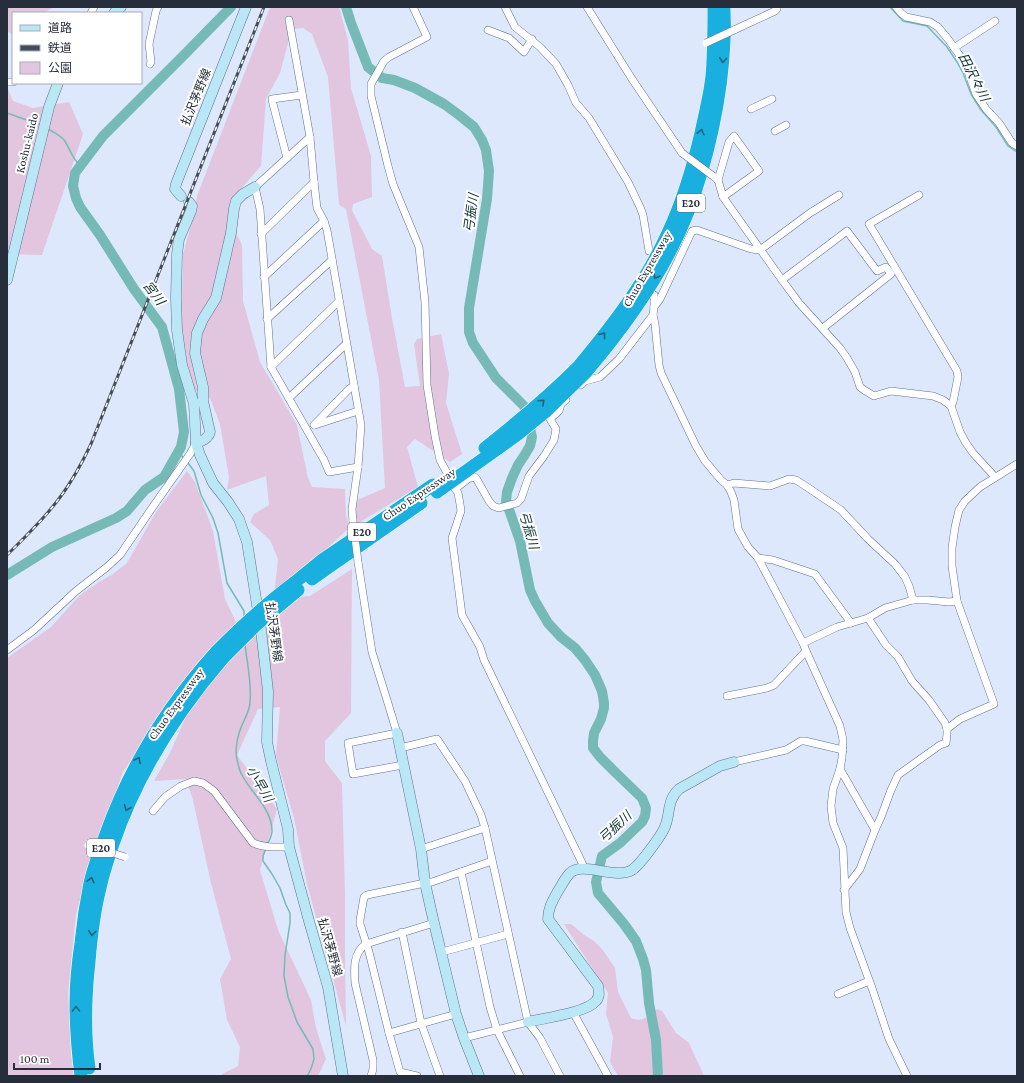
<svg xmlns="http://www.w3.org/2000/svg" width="1024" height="1083" font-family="'Crimson Pro','Noto Sans JP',serif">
  <rect width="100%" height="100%" fill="#dde8fc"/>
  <g fill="#e2c5df">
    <polygon points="7,7 54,7 44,13 13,13 13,33 12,34 7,31"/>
    <polygon points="270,7 339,7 348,40 351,88 371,156 372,197 353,204 352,210 372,249 382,256 392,318 405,387 420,386 414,344 417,339 441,334 449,374 446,403 462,454 450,462 415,439 407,447 418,487 355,525 355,501 385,488 379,380 346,209 339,205 328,77 312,34 303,28 292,29 280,73 266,99 261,166 231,200 228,216 242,245 243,301 260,362 297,425 308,478 312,487 345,489 346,515 350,527 274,597 278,559 270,540 250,522 254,514 269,505 266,476 227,490 229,477 220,424 210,398 191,387 180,328 182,301 183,254 193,218 197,196"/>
    <polygon points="7,87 13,101 33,108 69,102 83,134 42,255 7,254"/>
    <polygon points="187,471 195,482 213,531 225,599 235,620 243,648 298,597 310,596 352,569 351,713 325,741 325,761 342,783 345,896 345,953 346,1026 307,884 294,818 276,756 280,707 258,709 237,755 277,809 260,870 278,930 311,1000 316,1028 326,1059 318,1076 222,1076 222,1074 238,1066 240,1047 227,1020 220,979 231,959 210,879 193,800 186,779 154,781 170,753 217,645 177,688 123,772 92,860 76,914 68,994 71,1055 74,1076 7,1076 7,658 51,627 80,595 99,582 113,574 127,563 156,512"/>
    <path d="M564,924h7l13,11 10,6 8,8 13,19 3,24 13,26c12,5 17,-2 26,-9l5,2 14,22 13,10 15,33h-86l-8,-14 3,-25 -7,-23 2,-21z"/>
  </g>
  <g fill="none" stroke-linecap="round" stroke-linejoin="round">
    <g stroke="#76bab8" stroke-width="1.5">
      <polyline points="890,7 903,21 927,26 947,47 957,62 963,73 971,94 981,110 996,127 1008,146 1017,152"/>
      <polyline points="7,113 41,125"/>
      <path d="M48,129c5,3 12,6 16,11 6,8 8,19 16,25"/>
      <polyline points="179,452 184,459"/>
      <polyline points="188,463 194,471 201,495 213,518 218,533 227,583 244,611 244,617"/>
      <path d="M245,644c2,20 7,39 5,58 0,8 -5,16 -8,23 -5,12 -8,26 -4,39 1,4 2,8 4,11 10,19 30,34 30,56 0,5 -3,10 -5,14"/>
      <polyline points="266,848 263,856 263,861 272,874 280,888 286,905 290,913 290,923 285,955 284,976 288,997 297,1022 313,1049 314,1059 311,1069 307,1076"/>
    </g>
    <g stroke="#76bab8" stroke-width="10">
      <polyline points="346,7 351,23 368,67 382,78 394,80 415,88 444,104 459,115 474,127 482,140 486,150 489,171 487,199 469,308 469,332 473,343 496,378 525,407 532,437 530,446 524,456 518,465 512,478 507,492 506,501 520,541 530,590 535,601 548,623 561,637 575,648 585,660 595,675 602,691 604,703 604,708 601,719 594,733 593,741 593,748 600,757 615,772 642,798 646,808 645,816 642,822 620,843 602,856 596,882 598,893 624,924 636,941 643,959 646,970 649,1003 656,1040 658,1076"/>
      <polyline points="7,575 52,547 116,518 127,511 145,490 164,477 181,447 184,432 179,389 162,327 134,289 100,235 80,207 76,198 73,186 75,173 103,136 186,53 231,7"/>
    </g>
    <g stroke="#61718e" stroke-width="8">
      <g id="street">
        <polyline points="413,7 427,37 389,57 384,61 371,84 371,96 388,166 393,184 419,247 425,302 427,385 435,436 440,460 458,493 460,504 461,511 452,538 462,615 480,647 484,660 585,869"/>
        <polyline points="505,7 515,27 540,47 556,64 568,85 576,103 589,118 628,182 640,207 643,215 649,251"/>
        <polyline points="587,7 632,79 682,153"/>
        <polyline points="896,7 901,13 906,17 930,22 938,27 948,39 965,63 976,94 986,109 999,123 1012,143 1017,146"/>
        <polyline points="91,13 94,7"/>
        <polyline points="289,20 310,137 314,182 317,208 324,221 327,230 361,425 358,467 352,509 353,521"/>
        <polyline points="488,30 509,38 524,52 532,39"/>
        <polyline points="734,30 775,11 777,9 777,7"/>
        <polyline points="954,48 995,21"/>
        <polyline points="150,64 151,62 149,44 156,11 158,7"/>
        <polyline points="7,82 13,82"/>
        <polyline points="751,109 772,99"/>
        <polyline points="775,131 786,125"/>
        <polyline points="310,137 255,187 260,209 271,367 324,460 329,472 358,467"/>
        <polyline points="287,158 273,104 272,99 302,95"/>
        <polyline points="713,176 718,180 723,197 782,280 799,303 840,348 847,358 855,372 860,387 864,390 874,396 891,391 933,396 943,400 951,406 960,432 966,443 973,453 995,477"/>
        <polyline points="718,180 729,142 734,136 759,171 723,197"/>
        <polyline points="919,195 869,224 957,371 958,377 953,402 951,406"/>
        <polyline points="261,234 314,182"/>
        <polyline points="264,277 324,221"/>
        <polyline points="782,280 847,231 877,271 886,267 891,274 823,328"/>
        <polyline points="654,295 654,307 653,315 655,324 659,365 661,373 696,446 705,461 721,480 727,485 731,492 734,500 738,529 748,547 758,558 803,643 806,651 840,726 843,740 842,758 840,769 833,789 831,806 833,823 843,848 846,912 850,928 872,988 889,1039 907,1076"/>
        <polyline points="654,307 660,299 692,231 697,230 751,249 760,250 810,213 839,195"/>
        <polyline points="267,319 332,260"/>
        <polyline points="271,367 339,301"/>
        <polyline points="581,385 585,381 600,377 619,359 653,315"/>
        <polyline points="289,398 346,344"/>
        <polyline points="314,425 349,389 354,386"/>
        <polyline points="315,425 358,411"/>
        <polyline points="727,485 734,483 770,486 789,479 796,480 807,487 841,510 868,539 895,564 905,577 909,586 913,600"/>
        <polyline points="455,489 468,479 474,477 476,478 489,501 493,506 499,508 517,503 521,499 529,476 544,456 554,440 556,429 550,419 559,411 561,404 566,400"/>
        <polyline points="758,558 773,560 815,574 851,623"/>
        <polyline points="358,562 372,652 387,700 397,733 348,743 353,774 403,765"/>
        <polyline points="803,643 837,627 868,618 885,608 913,600 928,600 949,602 957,601"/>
        <polyline points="7,650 34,630 76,591 107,567 120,555 152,508 190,454 196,443"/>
        <polyline points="727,696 767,688 774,685 806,651"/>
        <polyline points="947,729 960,719 994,704 957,601 952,566 952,548 955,527 959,510 965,501 980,487 1017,464"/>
        <polyline points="400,748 437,739 465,781 481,815 485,828 528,1022 540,1038 560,1076"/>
        <polyline points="734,762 786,750 801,741 805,741 843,750"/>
        <polyline points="840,769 875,830"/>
        <path d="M153,811l12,-14 16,-11 13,-5 9,2 11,8 39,52c12,5 24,4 36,4"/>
        <polyline points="421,849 485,828"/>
        <polyline points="461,872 490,1007 497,1030 520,1076"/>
        <polyline points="844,890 860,869 875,830 881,817 891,790 898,775 940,745 946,743 947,734 947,729 945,723 929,700 912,681 898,657 886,645 868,618"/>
        <polyline points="402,932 421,1023 440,1076"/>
        <polyline points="442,952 508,934"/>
        <polyline points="838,994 869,981"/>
        <polyline points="573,1012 608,1076"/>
        <polyline points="389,1033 456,1014"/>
        <polyline points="464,1038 528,1022"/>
        <path d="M371,1076l2,-7v-9l-18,-77c-1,-15 -2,-30 11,-39l68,-21"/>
        <polyline points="417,1076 400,1072 389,1033 369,952 360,924 360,920 364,897 367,895 425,883 432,882 492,861"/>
      </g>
    </g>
    <g stroke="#61718e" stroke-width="11">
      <g id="secondary">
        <polyline points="114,13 121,7"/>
        <polyline points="181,196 175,189 176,184 246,7"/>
        <polyline points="189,202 192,206 191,211 179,239 177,254 176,298 177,330 182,365 194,404 196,443 200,455 213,483 228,502 239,519 247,542 261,630 268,691 267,742 271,761 288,829 289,847 309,921 328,987 343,1076"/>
        <polyline points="7,280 49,107 58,83"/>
        <path d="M196,443c6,-2 12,-4 14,-11l-7,-31v-14l-8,-34 2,-20 6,-14 13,-21 15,-65 3,-24 2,-8 7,-7 12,-7"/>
        <polyline points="397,733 421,849 425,883 434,923 456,1014 464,1038 479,1076"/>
        <path d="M528,1022c16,-4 58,-9 68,-21 4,-4 3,-9 2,-15l-50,-67c0,-11 5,-19 10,-28 4,-6 7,-13 12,-18 13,-12 45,7 62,-3 8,-5 28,-33 32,-41 7,-14 2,-28 15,-40l41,-23 14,-4"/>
      </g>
    </g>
    <g stroke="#fff" stroke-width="14">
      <g id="highway">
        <path d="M579,366c34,-41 67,-84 89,-133 15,-32 25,-66 33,-100 4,-19 9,-38 11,-57 2,-23 2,-46 2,-69"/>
        <path d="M586,372c41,-48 79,-101 102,-160 20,-53 34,-116 36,-172 1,-11 0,-22 0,-33"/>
        <polyline points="312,579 326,569 421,503"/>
        <polyline points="294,583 321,561 433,485"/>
        <path d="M89,1068c-5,-35 -4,-71 0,-106 2,-25 5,-50 11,-74 3,-15 8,-29 13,-44 24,-70 61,-129 110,-186"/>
        <path d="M81,1076c-3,-24 -5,-48 -5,-73 0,-20 2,-40 5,-60 2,-20 5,-40 9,-60 4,-17 10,-33 16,-49 25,-70 61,-128 111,-183"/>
      </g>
    </g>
    <use href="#street" stroke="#fff" stroke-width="7"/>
    <use href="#secondary" stroke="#bae7f5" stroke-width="10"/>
    <use href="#highway" stroke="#19afdf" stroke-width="13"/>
    <g stroke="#444c5a" stroke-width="3">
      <path id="rail" d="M7,555c16,-16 33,-32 47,-50 15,-18 27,-40 37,-61l173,-437"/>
    </g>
    <use href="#rail" stroke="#fff" stroke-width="1.5" stroke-dasharray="4.5" stroke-linecap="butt"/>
    <g stroke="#61718e" stroke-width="8" stroke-linecap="butt">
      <g id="street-bridge">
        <polyline points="706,43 734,30"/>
        <polyline points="682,153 713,176"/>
        <polyline points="353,521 358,562"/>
        <polyline points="88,845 125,857"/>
      </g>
    </g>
    <g stroke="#fff" stroke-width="14" stroke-linecap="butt">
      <g id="highway-bridge">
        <path d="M485,448c33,-26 64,-52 94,-82"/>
        <polyline points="437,492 518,434 545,412 586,372"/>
        <path d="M217,651c24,-24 49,-47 77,-68"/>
        <polyline points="223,658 256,625 298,590"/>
      </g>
    </g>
    <use href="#street-bridge" stroke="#fff" stroke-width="7"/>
    <use href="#highway-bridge" stroke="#19afdf" stroke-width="13"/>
  </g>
  <defs><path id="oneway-chevron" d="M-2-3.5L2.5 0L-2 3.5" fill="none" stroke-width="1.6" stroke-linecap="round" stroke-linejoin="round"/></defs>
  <g stroke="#21627d">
    <use href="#oneway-chevron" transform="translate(723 60) rotate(95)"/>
    <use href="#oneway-chevron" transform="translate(701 132) rotate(-77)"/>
    <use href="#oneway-chevron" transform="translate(656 276) rotate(120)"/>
    <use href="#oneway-chevron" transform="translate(603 335) rotate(-52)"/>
    <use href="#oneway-chevron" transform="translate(542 402) rotate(-43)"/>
    <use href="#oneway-chevron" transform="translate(138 760) rotate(-61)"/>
    <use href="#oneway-chevron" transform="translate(127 808) rotate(112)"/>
    <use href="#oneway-chevron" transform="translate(91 880) rotate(-76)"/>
    <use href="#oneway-chevron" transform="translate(92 933) rotate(98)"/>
    <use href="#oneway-chevron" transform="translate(76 1009) rotate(-91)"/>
  </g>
  <g text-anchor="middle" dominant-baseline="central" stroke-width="4" stroke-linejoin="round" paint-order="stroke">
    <g fill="#fff" stroke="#686d76" stroke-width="1">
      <rect x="677" y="194" width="28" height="18" rx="3"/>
      <rect x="348" y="523" width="28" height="18" rx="3"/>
      <rect x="87" y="839" width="28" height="18" rx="3"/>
    </g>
    <g font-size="11" font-weight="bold" fill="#272e3b">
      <text x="691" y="203">E20</text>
      <text x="362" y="532">E20</text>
      <text x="101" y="848">E20</text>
    </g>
    <g font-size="12" fill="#272e3b" stroke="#fff">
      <text transform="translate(196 97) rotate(-68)">払沢茅野線</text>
      <text transform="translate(27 143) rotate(-76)">Koshu-kaido</text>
      <text transform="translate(647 269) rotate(-60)">Chuo Expressway</text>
      <text transform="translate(419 494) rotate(-34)">Chuo Expressway</text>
      <text transform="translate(274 632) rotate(82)">払沢茅野線</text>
      <text transform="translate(176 704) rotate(-54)">Chuo Expressway</text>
      <text transform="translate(330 947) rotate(74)">払沢茅野線</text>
    </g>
    <g font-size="13" font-style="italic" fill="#0d3030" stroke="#fff">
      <text transform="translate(974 77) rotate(63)">田沢々川</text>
      <text transform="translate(471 213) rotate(-82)">弓振川</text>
      <text transform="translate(154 293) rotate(53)">宮川</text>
      <text transform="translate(529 530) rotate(74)">弓振川</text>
      <text transform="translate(260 784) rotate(60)">小早川</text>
      <text transform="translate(615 827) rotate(-43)">弓振川</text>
    </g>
  </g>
  <rect width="1024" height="1083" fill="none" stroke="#272e3b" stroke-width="16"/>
  <rect x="12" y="12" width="130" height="72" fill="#ffffff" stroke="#a9abb1"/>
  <rect x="20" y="25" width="20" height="6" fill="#bae7f5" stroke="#a9abb1"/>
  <text x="48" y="32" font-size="12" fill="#272e3b">道路</text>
  <rect x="20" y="45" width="20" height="6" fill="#444c5a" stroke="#a9abb1"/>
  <text x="48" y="52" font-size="12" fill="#272e3b">鉄道</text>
  <rect x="20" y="62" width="20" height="12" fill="#e2c5df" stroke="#a9abb1"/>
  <text x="48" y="72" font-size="12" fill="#272e3b">公園</text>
  <path d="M14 1063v6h86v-6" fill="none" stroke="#272e3b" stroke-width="2"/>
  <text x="20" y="1063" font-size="12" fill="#272e3b" stroke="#ffffff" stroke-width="3" paint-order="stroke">100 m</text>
</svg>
